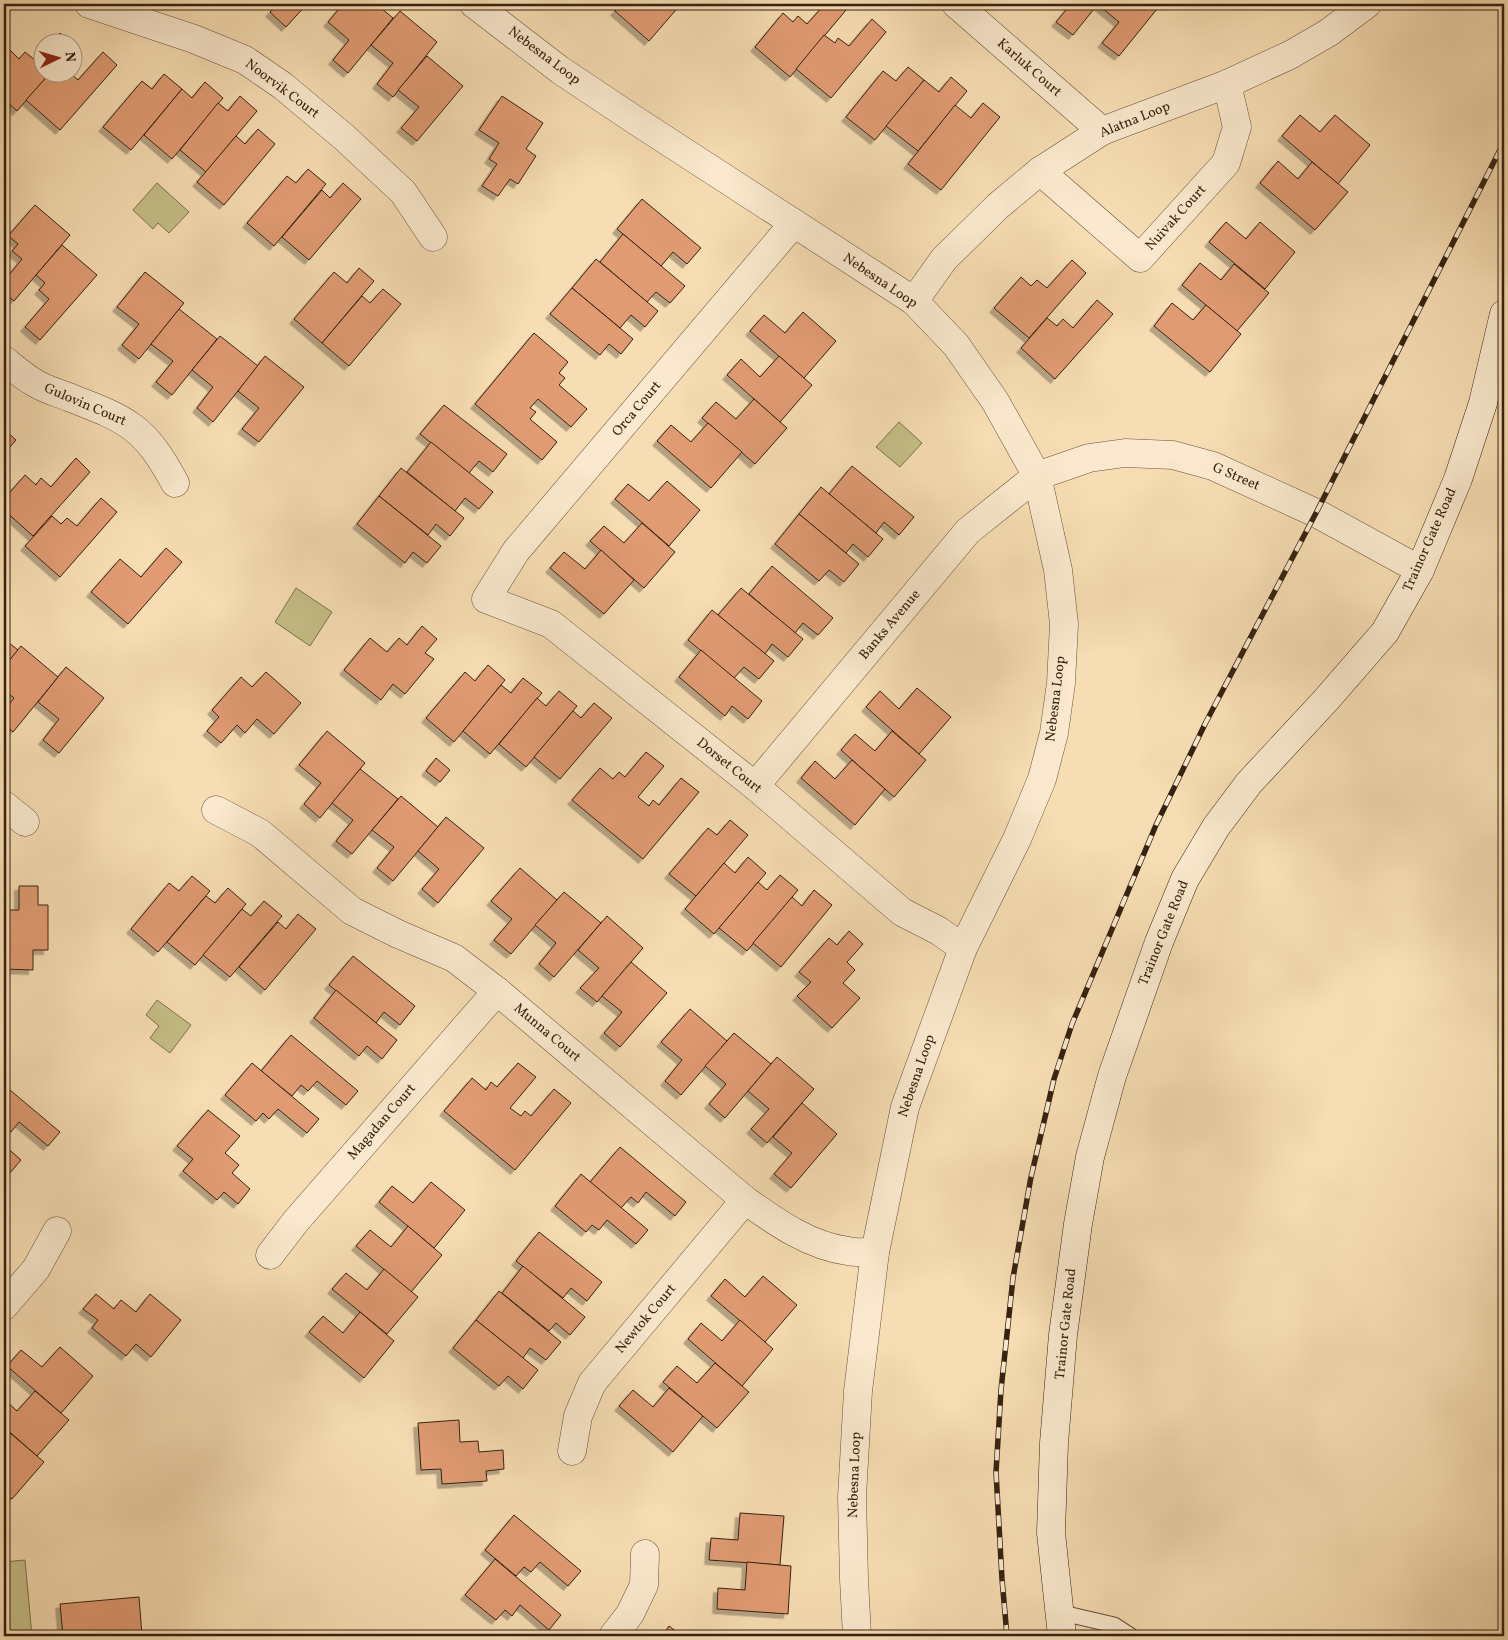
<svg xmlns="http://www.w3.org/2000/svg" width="1508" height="1640" font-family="Vollkorn,serif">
  <defs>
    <filter id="shadow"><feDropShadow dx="-4.5" dy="4.5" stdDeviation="0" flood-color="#0004"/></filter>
  </defs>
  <rect width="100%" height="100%" fill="#f7ddb3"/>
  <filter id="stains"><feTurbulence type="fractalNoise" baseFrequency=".004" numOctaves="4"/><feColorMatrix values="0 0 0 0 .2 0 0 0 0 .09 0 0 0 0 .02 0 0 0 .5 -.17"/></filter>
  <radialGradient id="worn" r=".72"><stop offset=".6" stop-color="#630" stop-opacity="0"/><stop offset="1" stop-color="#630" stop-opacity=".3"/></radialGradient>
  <g fill="#c5be87" stroke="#7e704c">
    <polygon points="157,183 189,212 169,233 158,223 153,229 133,210"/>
    <polygon points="899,422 922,443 900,467 876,447"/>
    <polygon points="296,588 332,612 310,646 275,622"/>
    <polygon points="157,1000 191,1025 170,1053 150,1038 159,1026 146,1015"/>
    <polygon points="25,1560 32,1636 4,1636 4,1562"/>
  </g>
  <g fill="#e19b73" stroke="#362211" filter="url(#shadow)">
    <polygon points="278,4 307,4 286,27 270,12"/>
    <polygon points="343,4 376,4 393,18 348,73 333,60 349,40 328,22"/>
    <polygon points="619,4 681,4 649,41 615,11 620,5"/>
    <polygon points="825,4 839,4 846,10 790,77 755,47 783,13 793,22 798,16 807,24"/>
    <polygon points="1071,4 1098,4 1073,35 1056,22"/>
    <polygon points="1097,4 1161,4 1119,56 1102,43 1119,22"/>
    <polygon points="400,11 437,42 393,97 377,84 393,63 371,45"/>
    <polygon points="872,19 886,32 831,98 796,69 824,35 835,43 838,38 849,46"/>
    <polygon points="60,33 71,42 51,42"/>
    <polygon points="9,49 19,59 25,52 36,61 42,53 42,72 51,72 17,111 4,99 4,56"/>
    <polygon points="103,52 117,65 60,130 26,100 51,72 56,72 62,78 67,72 69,72 78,80"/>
    <polygon points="427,56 463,86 417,141 401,128 419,107 398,90"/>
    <polygon points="908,67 924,80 875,140 846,117 883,71 896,81"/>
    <polygon points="164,74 182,89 131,150 103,127 142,81 152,89"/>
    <polygon points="951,77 967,91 918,151 886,126 924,80 939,92"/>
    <polygon points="205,82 223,98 172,159 144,135 182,89 192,98"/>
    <polygon points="240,96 257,111 206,172 180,150 218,103 228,111"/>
    <polygon points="502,96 543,123 526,149 536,156 518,184 510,179 498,196 482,186 497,164 489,159 499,143 479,130"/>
    <polygon points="983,103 1000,117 941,190 908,164 955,105 971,118"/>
    <polygon points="1300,115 1320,132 1335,115 1370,145 1338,184 1282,136"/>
    <polygon points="258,129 275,144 224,205 197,182 236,136 245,144"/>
    <polygon points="1278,161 1298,179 1312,162 1348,192 1315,230 1260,183"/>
    <polygon points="308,169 326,184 274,246 247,223 287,176 296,183"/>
    <polygon points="343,183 361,199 309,260 282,237 322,190 330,198"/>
    <polygon points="642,199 701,248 687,264 673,252 661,266 617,229"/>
    <polygon points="35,205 70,235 14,301 4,293 4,281 22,259 12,251 18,244 8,236"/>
    <polygon points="1226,222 1246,239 1260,222 1295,252 1265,289 1209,242"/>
    <polygon points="623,234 685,286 670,303 656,292 647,302 600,262"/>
    <polygon points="62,245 97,275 40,340 25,327 49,299 39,290 45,283 36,275"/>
    <polygon points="596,259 658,311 645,327 631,315 620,328 572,288"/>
    <polygon points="1072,260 1086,273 1029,338 994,308 1021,277 1031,286 1037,280 1047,288"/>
    <polygon points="1200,263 1221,280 1234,264 1269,293 1237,331 1182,285"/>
    <polygon points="359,268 374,281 322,343 294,319 334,272 347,283"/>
    <polygon points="145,272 184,303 139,359 122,345 139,324 117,307"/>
    <polygon points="572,288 633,339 621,354 609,344 600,355 550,314"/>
    <polygon points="383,289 401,304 349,366 322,343 362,296 370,303"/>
    <polygon points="1097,300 1113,314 1055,379 1021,348 1047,318 1057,326 1063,319 1073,328"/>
    <polygon points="1172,303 1193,320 1206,305 1241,334 1210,372 1154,326"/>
    <polygon points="179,309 217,339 172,395 156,382 173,361 151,344"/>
    <polygon points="803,312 836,341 804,378 750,331 764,315 785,333"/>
    <polygon points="534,333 568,362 559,373 565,378 559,385 587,409 571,427 538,399 530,408 536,412 530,419 557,442 542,460 475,404"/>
    <polygon points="220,336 258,366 213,422 197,408 213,387 192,370"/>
    <polygon points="265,356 304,387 259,442 242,429 259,408 238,391"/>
    <polygon points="779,356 812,385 780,422 727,375 741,359 760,377"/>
    <polygon points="754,399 787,428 755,464 702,418 716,402 736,419"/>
    <polygon points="444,405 507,454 493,472 479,461 469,473 420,434"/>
    <polygon points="708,423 742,452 711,488 657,441 671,425 691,442"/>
    <polygon points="4,429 16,440 4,454"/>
    <polygon points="431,442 493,492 479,509 465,498 455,511 407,472"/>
    <polygon points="76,458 90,472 33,536 4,510 4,499 25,475 36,485 41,478 51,487"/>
    <polygon points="852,466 914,517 899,535 884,522 876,533 829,494"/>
    <polygon points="401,468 464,518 450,536 436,524 428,535 379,496"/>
    <polygon points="667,481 700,510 669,546 615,499 628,484 649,501"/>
    <polygon points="821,487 883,539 868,557 853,544 846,553 799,514"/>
    <polygon points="379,496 441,546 427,563 413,552 405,563 357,524"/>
    <polygon points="101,498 117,512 60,577 25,546 52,516 61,524 67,518 77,526"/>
    <polygon points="799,514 859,564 844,582 829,570 819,581 775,544"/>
    <polygon points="642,523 675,552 644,588 590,541 604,526 624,543"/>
    <polygon points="166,548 182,562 128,624 91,592 120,559 141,577"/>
    <polygon points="601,550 634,580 604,614 550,568 564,552 585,569"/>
    <polygon points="772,566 833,618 818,635 803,623 795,633 749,594"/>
    <polygon points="741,588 803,639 788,657 772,644 765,654 718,615"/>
    <polygon points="712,610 774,661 759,679 744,667 734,678 688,640"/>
    <polygon points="422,626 437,639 425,653 434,659 405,694 393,684 381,700 344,670 370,638 387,652 399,638 407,645"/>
    <polygon points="4,639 18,650 4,667"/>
    <polygon points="21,646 58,677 13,732 4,724 4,711 14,698 4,690 4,667"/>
    <polygon points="701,650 762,701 748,719 732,706 725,716 679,677"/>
    <polygon points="488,665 505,680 454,742 426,718 465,672 475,681"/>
    <polygon points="66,667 104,698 59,753 43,740 59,719 38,702"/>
    <polygon points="266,672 301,703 274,734 257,719 245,733 237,725 221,743 207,731 219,717 212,710 241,677 252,687"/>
    <polygon points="523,678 542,693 490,754 463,731 501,685 511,693"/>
    <polygon points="917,688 951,717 919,754 866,707 880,691 899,709"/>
    <polygon points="559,691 577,706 526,767 499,744 537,698 546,706"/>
    <polygon points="594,703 612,718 560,779 534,757 573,711 581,718"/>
    <polygon points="327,731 365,763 320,818 304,804 321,783 299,765"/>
    <polygon points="892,731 926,760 894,797 841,750 855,734 875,751"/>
    <polygon points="646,752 664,766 638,797 649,806 653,800 659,805 681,778 699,792 643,859 572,800 600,768 613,779 619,772 625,777"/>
    <polygon points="436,758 450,770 440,782 426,771"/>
    <polygon points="852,760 885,789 855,825 801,778 815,761 835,779"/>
    <polygon points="360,769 398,799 352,854 336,841 353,820 332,803"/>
    <polygon points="401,796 438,827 393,881 377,868 394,847 372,830"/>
    <polygon points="446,817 484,848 438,903 422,889 439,869 418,851"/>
    <polygon points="730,820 748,835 696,896 669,874 708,828 717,835"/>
    <polygon points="748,857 766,873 714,934 685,909 724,863 735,873"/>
    <polygon points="520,868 557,900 511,954 494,940 512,919 491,901"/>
    <polygon points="780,875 798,890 747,951 719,928 758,882 767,890"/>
    <polygon points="192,876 210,891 158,952 131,929 169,883 179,891"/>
    <polygon points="19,886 38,886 38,905 48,905 48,950 33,950 33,970 4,969 4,928 8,928 8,910 19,910"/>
    <polygon points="228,888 246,904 195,965 167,942 206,896 215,903"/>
    <polygon points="814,890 832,905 781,967 753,943 792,897 802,906"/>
    <polygon points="564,892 601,923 554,977 539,964 556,943 535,925"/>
    <polygon points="264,901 282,916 230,977 203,955 242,909 251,916"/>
    <polygon points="298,914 316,929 265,990 239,967 278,922 286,929"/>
    <polygon points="607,916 643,948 597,1002 580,988 599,968 578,950"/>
    <polygon points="849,931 863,944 847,962 855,970 843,983 860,998 832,1028 797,996 811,982 799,972 829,938 837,945"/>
    <polygon points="353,956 415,1006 400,1025 384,1012 376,1023 329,985"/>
    <polygon points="631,962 667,993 620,1047 604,1033 622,1012 602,996"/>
    <polygon points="336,990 397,1040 382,1059 367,1046 359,1056 314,1018"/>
    <polygon points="690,1009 727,1041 681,1095 665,1081 682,1060 661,1042"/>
    <polygon points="734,1033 771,1064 725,1118 709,1104 726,1084 705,1066"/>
    <polygon points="291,1035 358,1091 346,1105 317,1081 308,1091 301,1085 292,1096 261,1071"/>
    <polygon points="777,1057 814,1089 767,1143 751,1129 769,1109 748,1091"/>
    <polygon points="252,1063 319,1119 307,1133 278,1109 269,1119 263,1113 256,1121 225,1095"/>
    <polygon points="518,1063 536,1077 510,1108 521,1116 525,1111 531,1116 554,1089 571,1103 515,1170 444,1111 472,1078 486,1090 491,1082 497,1087"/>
    <polygon points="4,1085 60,1132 48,1146 19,1122 11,1132 4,1127"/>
    <polygon points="802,1103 837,1134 791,1188 774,1174 792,1153 773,1137"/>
    <polygon points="208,1110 240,1136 225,1153 239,1165 232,1173 250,1189 238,1204 224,1192 217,1200 183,1171 193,1159 177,1146"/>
    <polygon points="4,1145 21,1160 9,1174 4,1169"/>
    <polygon points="620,1147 686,1202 675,1216 646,1192 638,1203 631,1197 621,1208 590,1182"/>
    <polygon points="581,1174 648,1230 636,1244 607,1220 599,1230 592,1225 586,1232 555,1206"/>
    <polygon points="431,1182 465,1210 434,1248 379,1202 392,1186 413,1203"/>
    <polygon points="408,1226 442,1255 411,1292 356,1246 370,1230 391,1247"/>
    <polygon points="539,1232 602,1282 587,1301 571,1288 563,1298 516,1261"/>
    <polygon points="523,1266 585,1317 570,1335 556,1323 549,1331 502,1293"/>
    <polygon points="384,1269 418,1297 387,1334 332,1289 346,1273 367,1290"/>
    <polygon points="763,1276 797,1305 765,1342 711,1296 725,1279 745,1297"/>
    <polygon points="499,1291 561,1342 546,1360 530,1348 523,1358 476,1320"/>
    <polygon points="96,1294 114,1309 121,1300 136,1312 150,1294 181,1320 151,1357 136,1344 126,1356 92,1328 98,1320 83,1309"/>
    <polygon points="360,1312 394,1341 364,1378 309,1332 323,1316 343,1333"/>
    <polygon points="476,1320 538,1370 523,1389 508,1376 499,1386 453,1348"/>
    <polygon points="740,1320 773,1349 742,1386 688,1339 701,1323 722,1341"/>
    <polygon points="60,1347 93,1376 61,1413 7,1366 21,1350 42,1367"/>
    <polygon points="715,1363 749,1392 717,1428 663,1382 677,1366 697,1383"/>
    <polygon points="669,1388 703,1416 673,1452 619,1406 633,1390 653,1407"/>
    <polygon points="35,1391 69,1420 37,1456 4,1427 4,1399 17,1411"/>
    <polygon points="459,1420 460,1442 478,1441 479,1452 503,1450 504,1469 486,1471 487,1481 442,1484 441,1469 421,1470 418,1423"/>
    <polygon points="10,1433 44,1462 12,1499 4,1491 4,1441"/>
    <polygon points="740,1513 784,1516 780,1565 709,1560 711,1538 738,1540"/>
    <polygon points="514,1515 581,1571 568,1586 540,1562 531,1572 524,1567 516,1576 485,1550"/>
    <polygon points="495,1559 561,1615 549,1630 520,1605 512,1616 505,1610 496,1620 465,1595"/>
    <polygon points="747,1562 791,1566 788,1614 717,1609 718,1588 745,1590"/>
    <polygon points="139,1597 142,1636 63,1636 60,1604"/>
    <polygon points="669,1626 682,1636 662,1636"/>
  </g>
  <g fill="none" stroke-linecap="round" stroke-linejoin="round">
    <g stroke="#66513a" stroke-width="17">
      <polyline id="lane" points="1058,1612 1114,1625 1131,1636"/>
    </g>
    <g stroke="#66513a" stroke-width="29">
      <g id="street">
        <polyline points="89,4 194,39 245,60 283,86 345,138 403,192 433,237"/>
        <polyline points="474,4 560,70 638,122 914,301 956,345 995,401 1037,476 1058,570 1064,624 1061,683 1054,733 1042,779 1017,839 963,948 905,1107 875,1252 858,1391 852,1497 854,1579 857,1636"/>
        <polyline points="956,4 1102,131"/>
        <polyline points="1040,171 1140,258 1226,163 1237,127 1227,84"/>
        <polyline points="794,223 516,551 486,599 551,624 755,786 902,912 939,931 963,948"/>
        <polyline points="914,301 944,259 998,206 1040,171 1102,131 1227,84 1290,55 1328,33 1367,4"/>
        <path d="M4,360c10,8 20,17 31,23 11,7 24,10 36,15 57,22 74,29 104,85"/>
        <polyline points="755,786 968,531 1037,476 1089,458 1125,453 1173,455 1213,466 1316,513 1420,570"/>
        <polyline points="4,805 25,822"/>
        <path d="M216,810l44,23 92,78 46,23 56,24 43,33 248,209c31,22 64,46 103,51 8,2 18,1 27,1"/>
        <polyline points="270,1255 296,1221 497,991"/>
        <polyline points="4,1306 36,1269 57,1231"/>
        <polyline points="572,1451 578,1416 592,1383 745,1200"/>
        <polyline points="613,1636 630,1614 644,1585 645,1554"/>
      </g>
    </g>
    <g stroke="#362211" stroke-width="29">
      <polyline id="secondary" points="1062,1636 1051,1533 1054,1443 1063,1335 1078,1224 1090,1157 1112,1076 1159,942 1185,879 1216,827 1249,783 1326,700 1385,632 1420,570 1458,479 1483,403 1504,314"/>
    </g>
    <use href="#lane" stroke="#fae9ce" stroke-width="15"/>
    <use href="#street" stroke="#fae9ce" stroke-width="28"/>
    <use href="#secondary" stroke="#fae9ce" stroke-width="28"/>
    <g stroke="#362211" stroke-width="5.5">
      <polyline id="rail" points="1007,1636 1002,1579 996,1472 1001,1390 1013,1278 1031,1177 1054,1079 1072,1024 1156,825 1206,722 1316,513 1504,142"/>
    </g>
    <use href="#rail" stroke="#fae9ce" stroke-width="4" stroke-dasharray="11" stroke-linecap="butt"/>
  </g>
  <g text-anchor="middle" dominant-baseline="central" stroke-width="4" stroke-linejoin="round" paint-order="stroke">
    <g font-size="14" fill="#362211" stroke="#fae9ce">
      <text transform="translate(544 56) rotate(37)">Nebesna Loop</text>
      <text transform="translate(1029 68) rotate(41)">Karluk Court</text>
      <text transform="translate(282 89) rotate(37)">Noorvik Court</text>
      <text transform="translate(1135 120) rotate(-22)">Alatna Loop</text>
      <text transform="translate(1176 218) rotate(-48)">Nuivak Court</text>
      <text transform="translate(880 281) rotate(34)">Nebesna Loop</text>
      <text transform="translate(85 405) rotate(23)">Gulovin Court</text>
      <text transform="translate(637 409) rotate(-50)">Orca Court</text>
      <text transform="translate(1236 477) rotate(23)">G Street</text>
      <text transform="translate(1430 540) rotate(-66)">Trainor Gate Road</text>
      <text transform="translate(890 625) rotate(-50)">Banks Avenue</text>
      <text transform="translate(1056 699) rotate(-83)">Nebesna Loop</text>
      <text transform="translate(729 766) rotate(39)">Dorset Court</text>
      <text transform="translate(1164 933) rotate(-68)">Trainor Gate Road</text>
      <text transform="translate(547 1033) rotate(40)">Munna Court</text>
      <text transform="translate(917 1076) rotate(-71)">Nebesna Loop</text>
      <text transform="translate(382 1122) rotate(-49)">Magadan Court</text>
      <text transform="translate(646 1319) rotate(-50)">Newtok Court</text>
      <text transform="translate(1066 1324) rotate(-84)">Trainor Gate Road</text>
      <text transform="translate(855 1475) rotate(-88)">Nebesna Loop</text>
    </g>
  </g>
  <rect width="1508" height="1640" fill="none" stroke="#f7ddb3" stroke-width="20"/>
  <rect x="5" y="5" width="1498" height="1630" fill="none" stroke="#362211" stroke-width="2.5"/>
  <rect x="10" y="10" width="1488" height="1620" fill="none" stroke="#362211"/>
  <g transform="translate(58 58) rotate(85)"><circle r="24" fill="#fae9ce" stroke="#ac9982"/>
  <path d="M0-4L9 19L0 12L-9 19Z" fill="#8f2418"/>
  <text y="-8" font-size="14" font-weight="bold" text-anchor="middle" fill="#362211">N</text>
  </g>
  <rect width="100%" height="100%" filter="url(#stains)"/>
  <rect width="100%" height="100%" fill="url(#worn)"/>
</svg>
